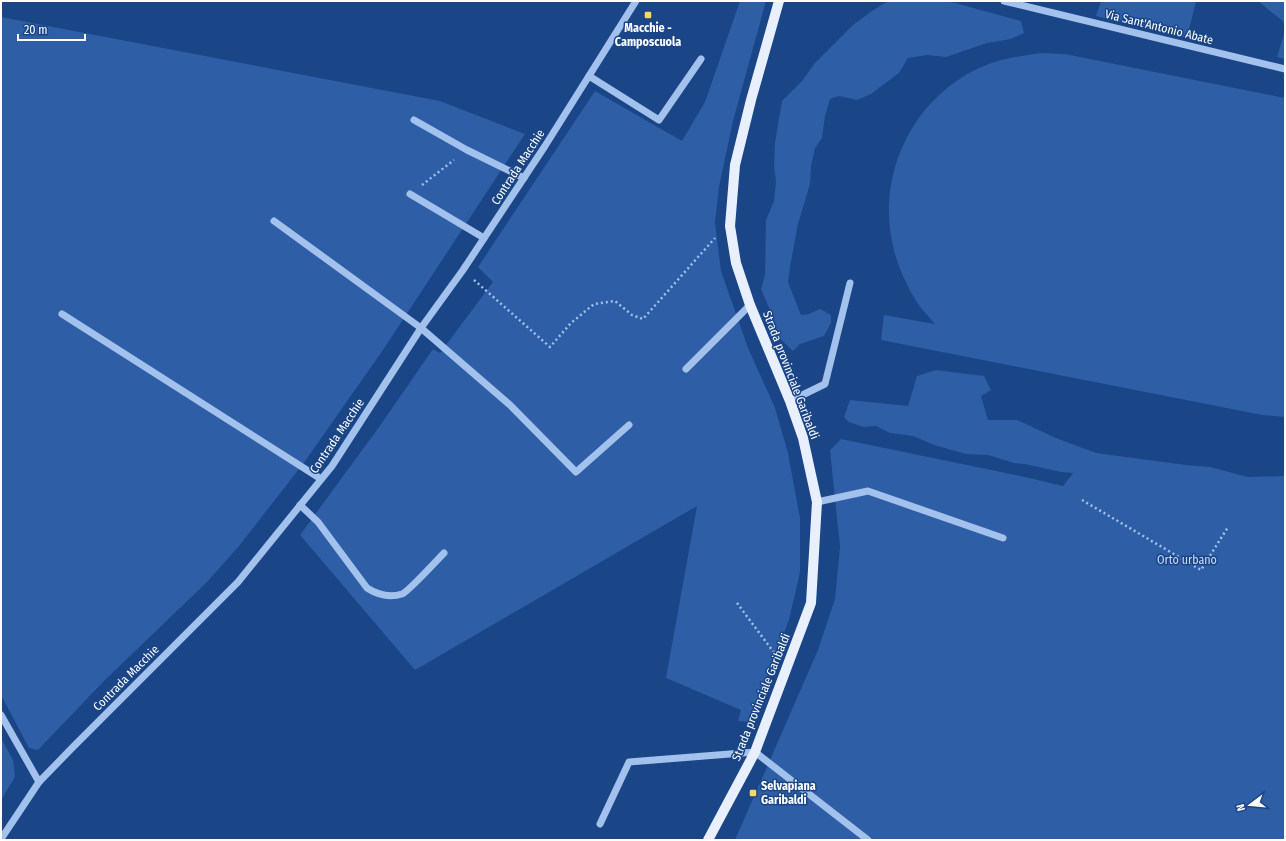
<svg xmlns="http://www.w3.org/2000/svg" width="1286" height="841" font-family="'Fira Sans Condensed',sans-serif">
  <rect width="100%" height="100%" fill="#1a4587"/>
  <g fill="#2d5ea6">
    <polygon points="740,1 766,1 733,121 719,187 715,222 721,271 748,348 775,408 788,453 800,518 800,572 789,620 750,722 738,721 741,710 666,678 697,506 415,670 300,535 379,427 433,349 440,353 493,282 478,267 595,91 682,141 705,102"/>
    <polygon points="888,1 948,1 1021,21 1024,33 1011,39 987,43 946,57 927,55 908,58 899,73 871,94 857,100 839,96 830,99 825,116 822,138 815,148 811,166 810,184 798,224 790,267 788,282 801,315 809,314 820,309 831,315 831,323 824,336 800,344 793,351 779,338 772,315 761,289 765,275 766,220 774,201 776,181 774,166 775,143 782,101 802,81 815,63 853,25 872,11"/>
    <polygon points="1101,1 1196,1 1187,38 1096,16"/>
    <polygon points="1258,1 1285,1 1285,23"/>
    <polygon points="1,17 440,101 525,134 383,350 303,464 239,546 207,582 103,682 38,750 29,748 1,695"/>
    <polygon points="1285,31 1285,59 1277,57"/>
    <path d="M1042,53l23,1 220,44v319l-23,-2 -381,-75 3,-25 51,9c-5,-6 -10,-11 -14,-16 -12,-17 -22,-38 -27,-58 -19,-71 16,-149 83,-181 21,-10 42,-13 65,-16z"/>
    <polygon points="936,370 984,376 991,390 981,396 988,420 1017,420 1056,438 1096,453 1186,465 1210,467 1248,477 1285,476 1285,840 735,840 818,650 835,599 840,547 830,450 841,439 1025,477 1063,486 1073,473 1061,472 1025,464 1014,463 988,455 966,454 934,445 913,436 890,433 876,426 863,427 849,422 844,417 850,400 908,406 917,376"/>
    <polygon points="1,738 13,760 15,777 1,800"/>
  </g>
  <g fill="none" stroke-linecap="round" stroke-linejoin="round">
    <g stroke="#a2c1ec" stroke-width="2.5" stroke-dasharray="2 3" stroke-linecap="butt">
      <polyline points="422,185 454,160"/>
      <polyline points="474,280 550,347 571,323 594,304 615,301 632,315 643,319 715,238"/>
      <polyline points="1082,500 1201,570 1228,527"/>
      <polyline points="737,603 775,654"/>
    </g>
    <g stroke="#a2c1ec" stroke-width="7">
      <polyline points="1004,1 1285,69"/>
      <polyline points="589,76 659,120 701,59"/>
      <polyline points="414,120 467,150 524,178"/>
      <polyline points="410,194 484,238"/>
      <polyline points="274,221 421,328 510,405 576,472 629,425"/>
      <polyline points="62,314 321,479"/>
      <polyline points="686,369 750,305"/>
      <polyline points="790,401 825,384 850,283"/>
      <polyline points="817,502 868,491 1003,538"/>
      <path d="M300,505l18,17 49,66c11,7 22,10 35,6 6,-2 36,-35 42,-41"/>
      <polyline points="1,715 39,782"/>
      <polyline points="600,824 629,762 755,752 868,840"/>
      <polyline points="1,839 39,782 73,747 238,582 332,466 421,328 463,270 545,146 636,1"/>
    </g>
    <polyline stroke="#e8f0ff" stroke-width="10" points="708,840 755,752 811,603 817,502 803,438 790,401 750,305 736,263 730,226 735,165 751,100 779,1"/>
  </g>
  <g fill="#fed75e" stroke="#1a4587" stroke-width="1.5">
    <rect x="644" y="11" width="8" height="8" rx="2"/>
    <rect x="749" y="789" width="8" height="8" rx="2"/>
  </g>
  <g text-anchor="middle" dominant-baseline="central" stroke-width="3" stroke-linejoin="round" paint-order="stroke">
    <g font-size="12" fill="#fff" stroke="#1a4587">
      <text transform="translate(1159 27) rotate(14)">Via Sant'Antonio Abate</text>
      <text transform="translate(518 167) rotate(-57)">Contrada Macchie</text>
      <text transform="translate(791 375) rotate(69)">Strada provinciale Garibaldi</text>
      <text transform="translate(337 436) rotate(-56)">Contrada Macchie</text>
      <text transform="translate(126 678) rotate(-45)">Contrada Macchie</text>
      <text transform="translate(761 697) rotate(-68)">Strada provinciale Garibaldi</text>
    </g>
    <g font-size="12" font-weight="bold" fill="#fff" stroke="#1a4587">
      <text x="648" y="28">Macchie -<tspan x="648" dy="14">Camposcuola</tspan></text>
      <text x="761" y="786" text-anchor="start">Selvapiana<tspan x="761" dy="14">Garibaldi</tspan></text>
    </g>
    <g font-size="12" fill="#c8dcf9" stroke="#1a4587">
      <text x="1187" y="560">Orto urbano</text>
    </g>
  </g>
  <rect width="1286" height="841" fill="none" stroke="#ffffff" stroke-width="4"/>
  <g transform="translate(1250 805) rotate(254)" stroke="#1a4587" stroke-width="3" paint-order="stroke">
  <path d="M0-3L7 15L0 10L-7 15Z" fill="#ffffff"/>
  <text y="-6" font-size="11" font-weight="bold" text-anchor="middle" fill="#ffffff">N</text>
  </g>
  <path d="M18 34v6h67v-6" fill="none" stroke="#ffffff" stroke-width="2"/>
  <text x="24" y="34" font-size="12" fill="#ffffff" stroke="#1a4587" stroke-width="3" paint-order="stroke">20 m</text>
</svg>
